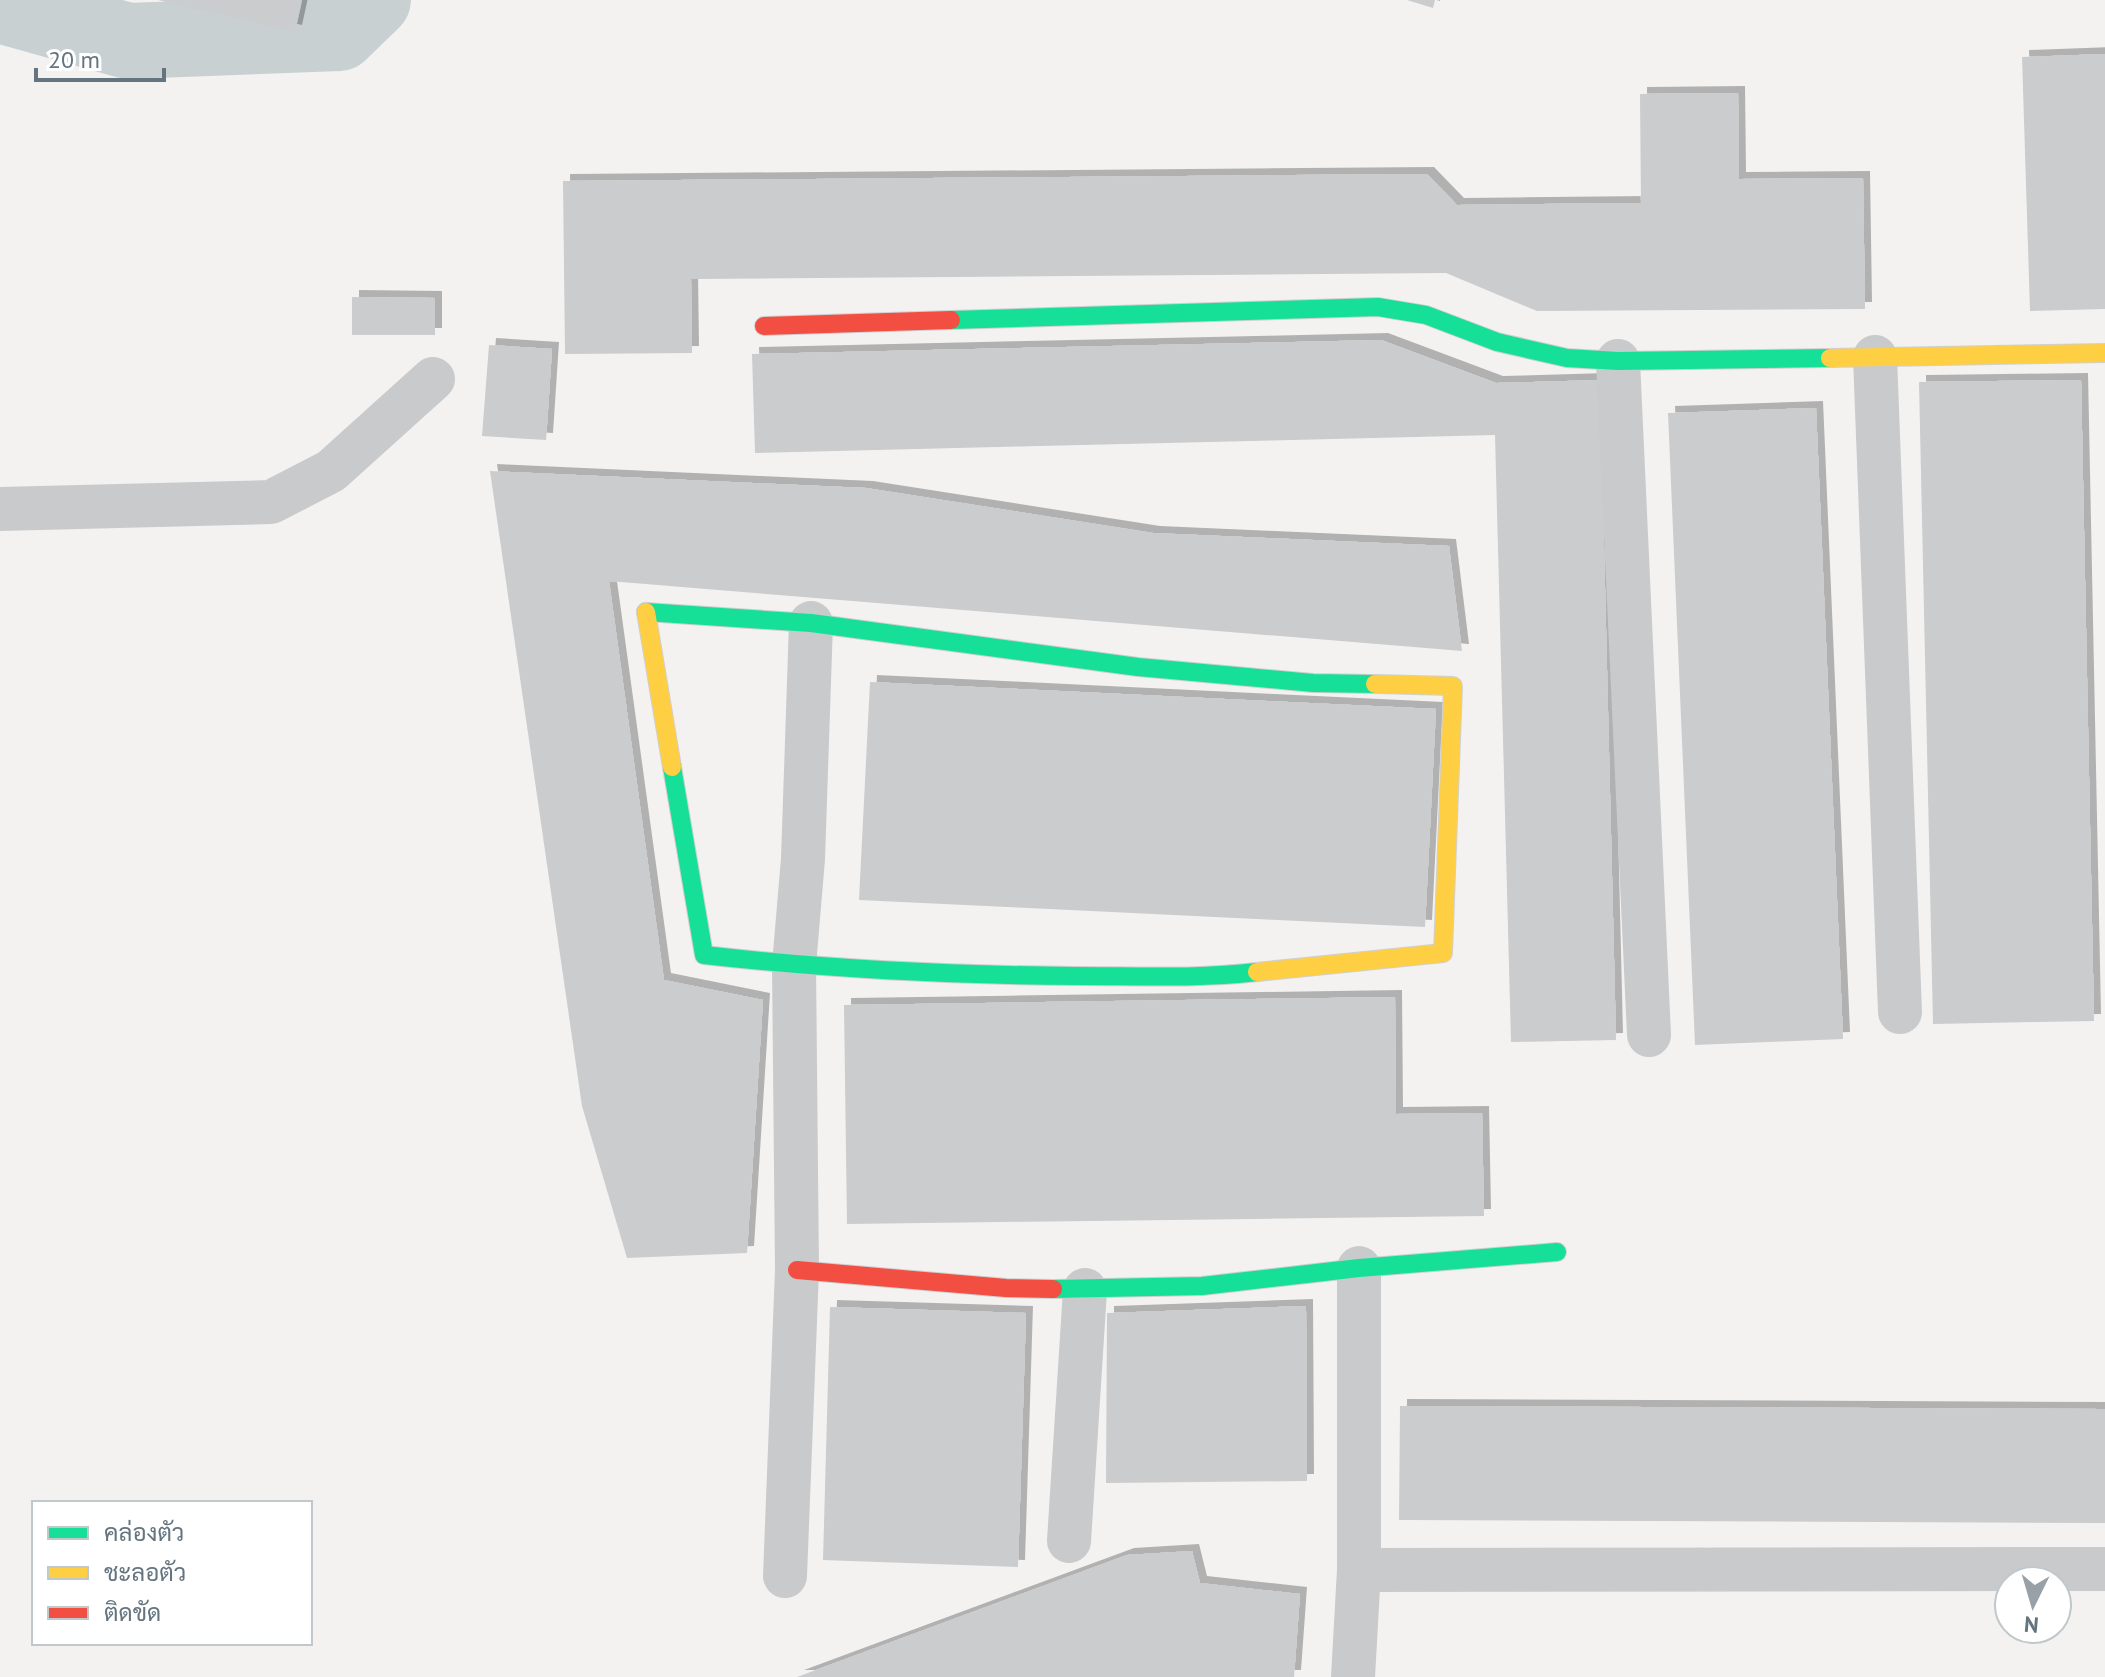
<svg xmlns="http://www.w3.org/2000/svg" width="2105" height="1677" font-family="'PT Sans',Sarabun,sans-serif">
  <defs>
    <filter id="shadow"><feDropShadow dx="7" dy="-7" stdDeviation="0" flood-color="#0004"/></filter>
  </defs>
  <rect width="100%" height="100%" fill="#f3f2f1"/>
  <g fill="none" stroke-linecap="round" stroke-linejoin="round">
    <polyline stroke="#c8d0d2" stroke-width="76" points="0,5 128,41 339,33 373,0"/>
  </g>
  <g fill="#cbcccd" filter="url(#shadow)">
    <polygon points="158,0 302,0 295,32"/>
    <polygon points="1407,0 1435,0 1433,8"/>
    <polygon points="2105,54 2105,309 2030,311 2022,57"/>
    <polygon points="1738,93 1739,179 1863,178 1865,309 1537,311 1446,273 691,279 692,353 565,354 563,181 1427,174 1457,205 1641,203 1640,94"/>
    <polygon points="352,297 435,298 435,335 352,335"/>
    <polygon points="1381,340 1496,383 1600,380 1616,1040 1511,1042 1495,435 755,453 752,354"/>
    <polygon points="489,345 552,349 546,440 482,436"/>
    <polygon points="2081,380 2094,1021 1933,1024 1919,382"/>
    <polygon points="1816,408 1843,1039 1695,1045 1668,413"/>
    <polygon points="490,471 866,488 1153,533 1449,546 1462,651 609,581 664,980 763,1000 747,1253 627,1258 582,1106"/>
    <polygon points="870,682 1436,709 1425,927 859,900"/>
    <polygon points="1395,997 1396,1114 1482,1113 1484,1216 847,1224 844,1005"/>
    <polygon points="1306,1306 1307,1481 1106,1483 1107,1313"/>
    <polygon points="830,1307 1026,1313 1018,1567 823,1560"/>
    <polygon points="1400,1406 2105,1409 2105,1523 1399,1520"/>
    <polygon points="1192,1551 1200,1583 1300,1594 1294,1677 797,1677 1127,1555"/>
  </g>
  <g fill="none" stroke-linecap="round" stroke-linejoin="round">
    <g stroke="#d0d0d0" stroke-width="20">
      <g id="fast">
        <polyline points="951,320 1378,307 1426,315 1497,342 1567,358 1618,361 1830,358"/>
        <polyline points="646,612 811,623 1138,667 1313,683 1375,684"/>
        <path d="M672,767l32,188c123,14 247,20 371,21 61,0 122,3 182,-4"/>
        <polyline points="1053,1289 1202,1286 1359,1268 1557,1252"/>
      </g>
    </g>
    <g stroke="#d0d0d0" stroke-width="20">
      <g id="slow">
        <polyline points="1830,358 2105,353"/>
        <polyline points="646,612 672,767"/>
        <polyline points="1257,972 1443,953 1453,686 1375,684"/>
      </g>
    </g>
    <g stroke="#d0d0d0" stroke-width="20">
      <g id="jam">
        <polyline points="764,326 951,320"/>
        <polyline points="797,1270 1006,1288 1053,1289"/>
      </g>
    </g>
    <g stroke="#c8cacb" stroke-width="44">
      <polyline points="1875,357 1900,1012"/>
      <polyline points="1618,361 1649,1035"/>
      <polyline points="0,509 271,502 331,471 433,379"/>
      <polyline points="1069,1541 1085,1290"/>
      <polyline points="1359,1570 2105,1569"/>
      <polyline points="785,1576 797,1270 794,965 803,859 811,623"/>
      <polyline points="1353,1677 1359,1570 1359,1268"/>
    </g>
    <use href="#fast" stroke="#16e098" stroke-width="18"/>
    <use href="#slow" stroke="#ffcf43" stroke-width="18"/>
    <use href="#jam" stroke="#f24e42" stroke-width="18"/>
  </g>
  <rect x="32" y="1501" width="280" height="144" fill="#ffffff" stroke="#c1c8cc" stroke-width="2"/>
  <rect x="48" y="1527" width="40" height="12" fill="#16e098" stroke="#c1c8cc" stroke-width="2"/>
  <text x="104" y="1541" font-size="24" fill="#65757f">คล่องตัว</text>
  <rect x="48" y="1567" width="40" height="12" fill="#ffcf43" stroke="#c1c8cc" stroke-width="2"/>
  <text x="104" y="1581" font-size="24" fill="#65757f">ชะลอตัว</text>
  <rect x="48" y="1607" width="40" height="12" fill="#f24e42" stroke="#c1c8cc" stroke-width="2"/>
  <text x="104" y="1621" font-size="24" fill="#65757f">ติดขัด</text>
  <g transform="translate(2033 1605) rotate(185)"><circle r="38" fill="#ffffff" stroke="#c1c8cc" stroke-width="2"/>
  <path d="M0-6L14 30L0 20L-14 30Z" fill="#97a1a7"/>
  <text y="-12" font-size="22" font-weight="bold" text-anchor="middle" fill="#65757f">N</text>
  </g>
  <path d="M36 68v12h128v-12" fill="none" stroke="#65757f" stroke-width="4"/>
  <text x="48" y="68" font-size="24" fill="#65757f" stroke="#ffffff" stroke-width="6" paint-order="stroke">20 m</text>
</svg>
